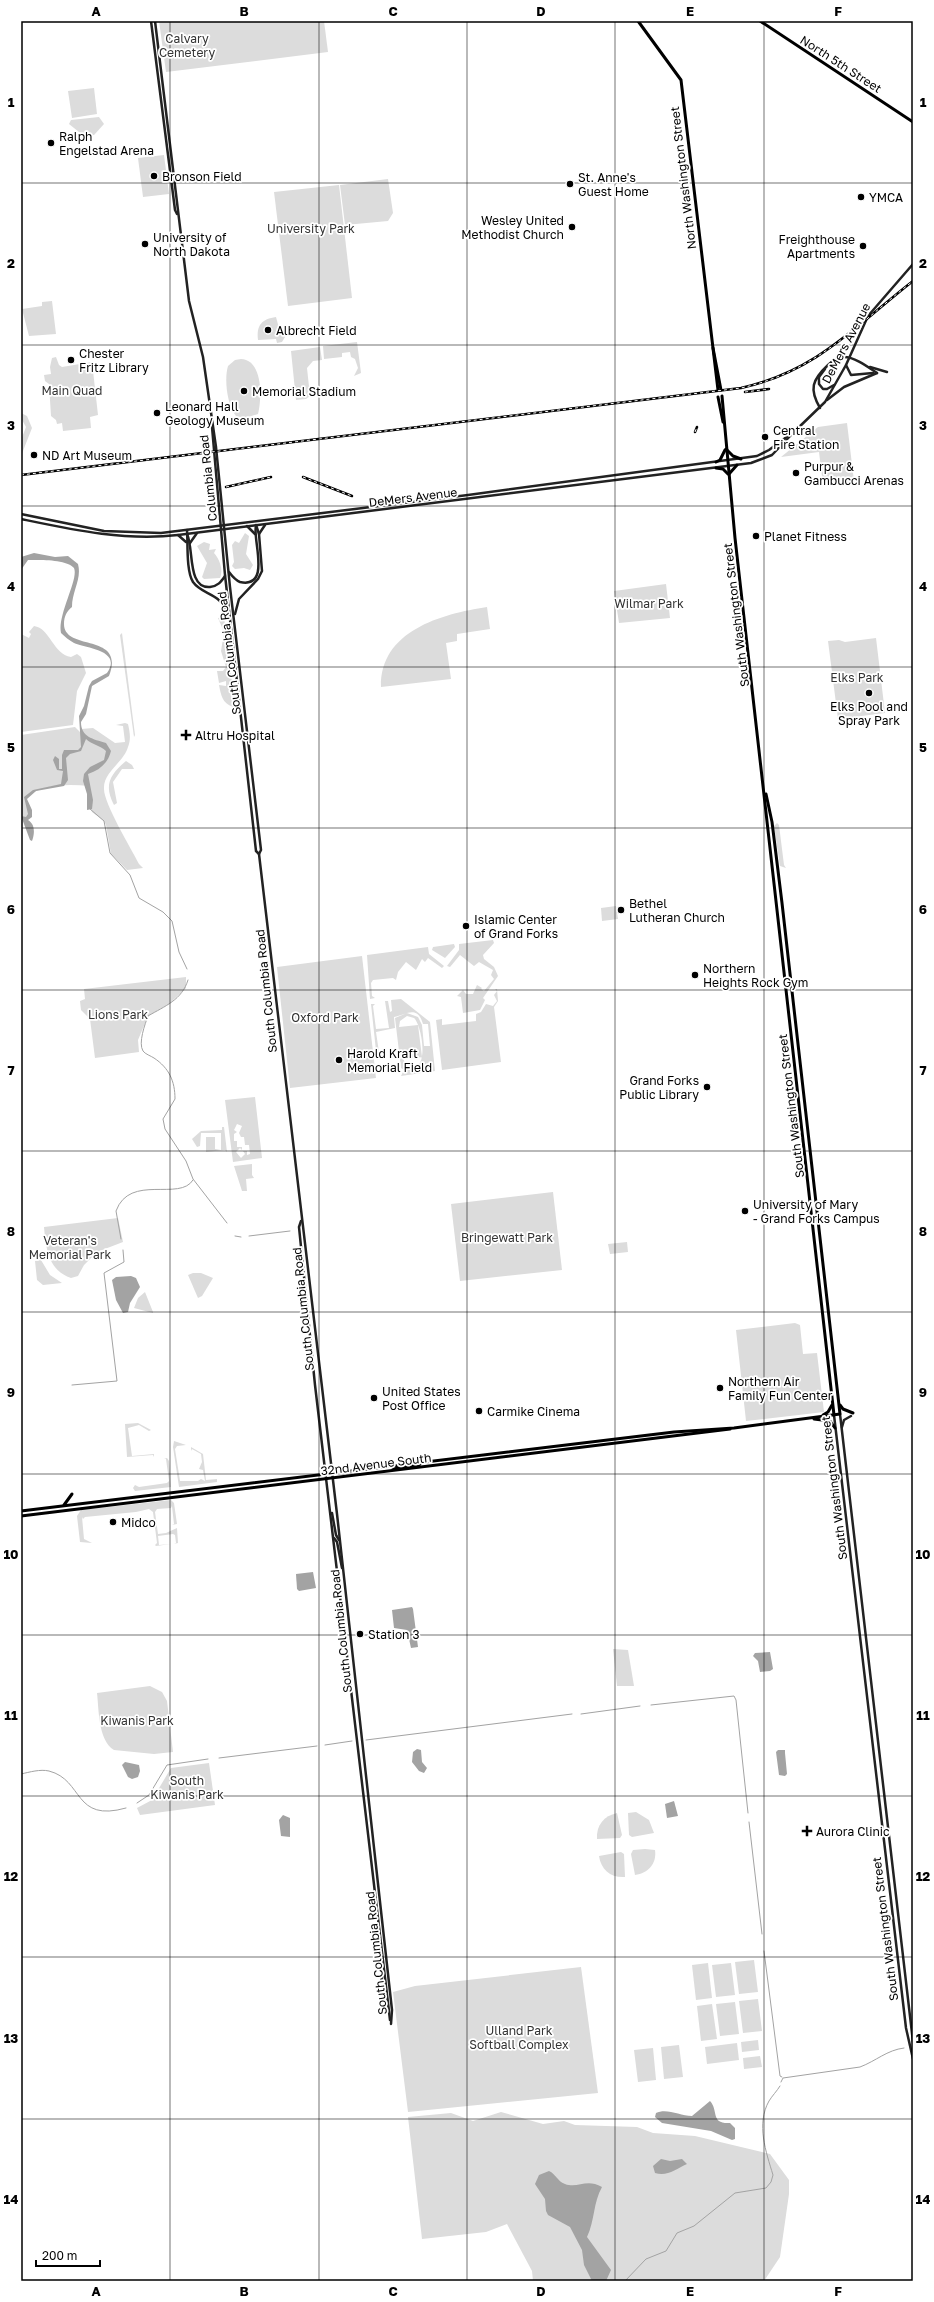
<svg xmlns="http://www.w3.org/2000/svg" width="934" height="2302" font-family="'Golos Text',sans-serif">
  <rect width="100%" height="100%" fill="#fff"/>
  <g fill="#dcdcdc" fill-rule="evenodd">
    <polygon points="159,21 324,21 328,52 166,72"/>
    <polygon points="94,88 97,114 72,118 68,91"/>
    <polygon points="99,117 104,124 94,135 84,136 69,124 71,120"/>
    <polygon points="164,155 169,194 143,197 138,158"/>
    <polygon points="388,179 393,213 388,221 345,225 340,185"/>
    <polygon points="339,185 352,298 288,306 274,192"/>
    <polygon points="52,301 56,334 29,336 22,309 42,306 42,302"/>
    <path d="M276,317l3,11 5,-1 1,10 -3,5 -5,1 -1,-4 -18,1c-2,-15 4,-21 18,-23z"/>
    <polygon points="357,342 361,373 354,376 358,368 355,359 351,357 350,352 342,353 342,357 324,359 323,346"/>
    <polygon points="320,347 322,360 313,361 307,368 310,396 306,399 296,400 291,351"/>
    <polygon points="56,357 59,365 62,367 92,362 98,415 90,417 91,428 63,431 62,423 57,424 56,420 51,416 49,384 45,381 44,375 51,374 50,367 52,358"/>
    <path d="M241,359c22,1 21,39 17,55l-13,4 -9,-2c-9,-11 -12,-37 -8,-50l7,-6z"/>
    <polygon points="21,413 27,416 32,428 21,456 21,440 26,427 21,418"/>
    <polygon points="847,423 854,481 823,485 819,452 781,457 818,427"/>
    <polygon points="245,533 249,536 246,554 253,565 250,570 244,568 235,569 232,566 234,562 232,545 235,541 239,543"/>
    <path d="M204,542l6,2 -1,6 7,-1 -2,4c5,5 10,17 6,25l-16,1 -2,-2 5,-14 -10,-17z"/>
    <polygon points="666,584 670,618 619,623 614,591"/>
    <path d="M487,607l3,22 -33,5v7l-11,2 5,36 -70,8c-1,-56 60,-73 106,-80z"/>
    <path d="M224,617l11,89 -2,1c-11,-4 -12,-12 -14,-22l7,1v-5l-7,2 -2,-12h6l3,-4 -5,-16 3,-19 -6,-14z"/>
    <path d="M34,626c16,2 19,28 37,31l6,-3 4,3 5,16 -9,18 -4,34 -52,7v-98l8,4 2,-4 -2,-2z"/>
    <polygon points="122,633 135,735 134,737 120,635"/>
    <polygon points="876,638 885,713 838,719 828,641 839,640 845,642"/>
    <path d="M125,723l3,1c2,9 3,15 0,23 -4,15 -25,25 -24,42 0,15 27,59 35,75l4,4 -16,2 -16,-16 -5,-29 -2,-4 -12,-9 -4,-11 1,-15c-21,-2 -46,-2 -63,11l5,18 -6,5 -4,-3v-82l54,-8 7,7 -1,-5 12,-1 22,15 10,-1 -2,-16 -7,-1z"/>
    <path d="M126,761l6,4 2,4h-12l-9,13 4,21 -3,2c-10,-19 -5,-30 12,-44z"/>
    <polygon points="777,823 779,825 784,865 786,868 780,866 774,826"/>
    <polygon points="616,906 618,919 602,921 601,908"/>
    <polygon points="493,940 494,943 483,955 484,959 494,967 498,976 483,998 485,1000 480,1010 463,1013 461,997 457,996 463,990 466,994 473,994 477,985 482,988 481,989 484,991 494,979 491,975 493,970 479,962 474,966 460,955 450,967 447,966 459,950 459,944"/>
    <polygon points="454,944 455,947 445,958 432,950 433,947"/>
    <polygon points="428,947 429,954 444,966 442,968 428,958 425,962 422,959 416,970 406,962 398,972 396,980 393,978 373,980 371,983 372,996 375,998 370,999 367,955"/>
    <polygon points="362,956 376,1078 290,1088 277,967"/>
    <polygon points="186,977 186,988 169,1004 148,1016 138,1040 139,1052 95,1058 90,1019 81,1010 80,1001 85,999 84,989"/>
    <polygon points="495,989 497,989 498,1001 494,1007 501,1062 442,1070 436,1020 442,1019 442,1025 476,1021 476,1014 481,1012 486,1004 493,1006 497,1001 494,995 497,991"/>
    <path d="M401,999l29,23 5,49 -34,5 3,-6 -3,-2 -6,-50 12,-5 11,4 4,8 2,21h6l-2,-22h-5c-6,-20 -17,-9 -29,-7l1,11 -19,4 4,27 -3,1 -6,-56h4l-2,2 3,23 13,-1 -4,-27h3l2,11 2,-1 -1,-11zM407,1016l7,2c8,7 17,58 -7,48l-4,-7 19,-2 -4,-32 -19,2 1,-6z"/>
    <path d="M255,1097l7,61 -29,4 -8,-62zM237,1124l5,2 -3,7 2,4h3l1,8h4l1,9 -3,1v-4h-4l2,3 -4,4 -5,-6 4,-4 2,2v-3h-5v-6h-3v-7l3,-2 -3,-2z"/>
    <polygon points="222,1127 224,1127 227,1152 225,1150 206,1152 206,1137 215,1137 215,1149 221,1150 221,1133 201,1133 200,1146 197,1147 192,1139 201,1131 222,1130"/>
    <polygon points="252,1164 252,1175 254,1178 246,1179 247,1191 242,1191 234,1166"/>
    <polygon points="553,1192 562,1270 460,1281 451,1204"/>
    <path d="M118,1218l5,24 -26,10 -13,13 -6,11 -7,2c-23,-8 -25,-30 -27,-51z"/>
    <polygon points="627,1242 628,1252 610,1254 608,1244"/>
    <polygon points="41,1260 50,1275 62,1283 43,1285 37,1280 35,1261"/>
    <polygon points="193,1273 201,1273 213,1278 202,1296 198,1298 188,1275"/>
    <polygon points="145,1292 153,1312 153,1313 134,1308 138,1298"/>
    <polygon points="795,1323 800,1325 803,1354 817,1353 824,1412 746,1421 736,1330"/>
    <polygon points="138,1423 151,1430 149,1431 139,1425 128,1428 132,1456 154,1454 154,1457 153,1455 127,1457 125,1424"/>
    <polygon points="174,1441 186,1445 177,1446 175,1449 180,1481 198,1481 201,1479 205,1481 203,1470 199,1469 202,1462 201,1454 192,1449 191,1451 191,1447 203,1454 206,1480 217,1479 217,1482 179,1487 173,1447"/>
    <polygon points="167,1458 169,1461 171,1487 135,1491 133,1488 135,1485 139,1487 139,1489 139,1487 167,1483 169,1481 166,1459 164,1459"/>
    <polygon points="171,1500 174,1503 177,1524 172,1525 174,1524 172,1506 171,1508 157,1509 155,1512 158,1534 166,1533 177,1528 178,1543 174,1544 176,1543 175,1535 173,1534 158,1536 159,1545 171,1544 156,1546 155,1545 157,1543 153,1512 149,1509 136,1512 85,1517 83,1519 82,1517 84,1539 92,1543 80,1542 77,1516 81,1510"/>
    <polygon points="613,1649 628,1650 634,1686 617,1686"/>
    <path d="M150,1686l12,6 5,9 6,51 -19,2 -40,-4c-16,-10 -15,-40 -17,-57z"/>
    <polygon points="209,1763 215,1805 140,1815 137,1808 152,1800 171,1768"/>
    <polygon points="636,1812 649,1820 654,1833 632,1837 629,1835 628,1813"/>
    <path d="M617,1813l5,22 -2,3 -23,1c-1,-14 7,-23 20,-26z"/>
    <path d="M645,1849l10,1c2,14 -7,23 -20,25l-4,-21 2,-4z"/>
    <path d="M621,1852l3,2 1,23c-14,1 -24,-7 -26,-21z"/>
    <polygon points="754,1960 758,1992 739,1994 735,1962"/>
    <polygon points="708,1963 712,1998 696,2000 692,1965"/>
    <polygon points="731,1963 735,1995 716,1997 712,1965"/>
    <polygon points="581,1967 598,2093 408,2112 393,1992 415,1986"/>
    <polygon points="758,1999 762,2031 743,2033 739,2001"/>
    <polygon points="735,2002 739,2034 720,2036 716,2004"/>
    <polygon points="712,2004 717,2039 701,2041 697,2006"/>
    <polygon points="758,2040 759,2050 742,2052 741,2042"/>
    <polygon points="737,2043 739,2060 707,2064 705,2047"/>
    <polygon points="679,2045 683,2077 664,2079 661,2047"/>
    <polygon points="653,2048 656,2080 638,2082 634,2050"/>
    <polygon points="760,2056 762,2067 744,2069 743,2058"/>
    <polygon points="501,2112 543,2124 564,2121 575,2125 637,2127 653,2133 695,2136 770,2154 789,2180 789,2194 780,2257 764,2281 533,2281 532,2271 507,2224 486,2232 422,2239 408,2117 451,2113 473,2121"/>
  </g>
  <g fill="#a3a3a3">
    <path d="M34,553l21,4 13,-1 10,8c4,15 -6,27 -6,43 -5,4 -8,9 -8,17 0,28 62,8 45,52l-17,10 -6,28 -5,8c0,15 12,17 25,21l5,8c-3,12 -11,19 -23,23l5,26 -1,9 -5,1v-16l-4,-13 1,-7 6,-7 14,-7 2,-9c-6,-6 -14,-6 -20,-12l-5,12 -11,3 -4,4 2,22 -4,6 -28,5 -9,8 5,11v7l-4,3c7,4 7,13 4,21l-2,-1 -9,-24 5,1 2,-3 -4,-17 9,-7 28,-6 2,-13 -6,-1 -4,-10 2,-4 4,3v10h3v-14l2,-5h14l3,-3 -2,-31 5,-10 5,-20 3,-5 15,-8c16,-23 -22,-25 -33,-30 -5,-3 -9,-6 -13,-10 -4,-18 18,-54 13,-65 -8,-9 -34,-8 -46,-8l-7,10v-13z"/>
    <polygon points="131,1276 136,1278 140,1287 130,1303 128,1312 123,1313 116,1300 112,1280 116,1277"/>
    <polygon points="313,1572 316,1588 299,1591 297,1589 296,1574"/>
    <polygon points="412,1607 413,1609 418,1647 411,1648 407,1630 394,1628 392,1610"/>
    <polygon points="770,1652 773,1669 770,1671 760,1672 758,1661 753,1656 755,1653"/>
    <polygon points="417,1749 421,1750 422,1762 427,1768 424,1773 419,1771 412,1762 413,1752"/>
    <polygon points="778,1750 785,1750 785,1753 787,1774 785,1776 779,1775 776,1752"/>
    <polygon points="125,1762 139,1765 140,1771 138,1777 132,1779 128,1777 122,1765"/>
    <polygon points="674,1801 678,1816 667,1818 665,1804"/>
    <polygon points="283,1815 290,1818 290,1837 281,1836 279,1820"/>
    <path d="M710,2101c9,10 0,23 20,22l5,5v11l-3,1 -21,-9 -49,-8 -7,-6 1,-4c11,-5 24,3 36,3z"/>
    <path d="M661,2159l9,2 12,-2 5,5c-11,5 -20,13 -32,9l-2,-7z"/>
    <path d="M549,2171c7,3 8,10 16,13 13,5 21,-6 37,3 -9,16 -7,33 -15,50l24,33 -5,11h-14l-8,-16 -2,-15 -12,-23 -22,-12 -2,-4 -1,-12 -10,-15 4,-9z"/>
  </g>
  <g fill="none" stroke-linecap="round" stroke-linejoin="round">
    <g stroke="#a3a3a3" stroke-width="1">
      <polyline points="90,809 104,821 110,853 130,875 139,898 163,912 172,921 179,952 187,969"/>
      <path d="M188,980c-6,20 -23,26 -40,36 -3,8 -10,27 -5,35 2,3 8,5 11,7 15,10 21,23 21,41l-12,20 2,10 21,32 7,18 34,44"/>
      <polyline points="235,1236 241,1237"/>
      <polyline points="249,1236 290,1231"/>
      <path d="M121,1239l-5,-28c14,-38 64,-9 77,-31"/>
      <polyline points="72,1385 117,1381 104,1273 124,1262 123,1250"/>
      <polyline points="651,1705 734,1696 736,1700 748,1813"/>
      <polyline points="581,1714 640,1706"/>
      <polyline points="366,1740 572,1714"/>
      <polyline points="325,1745 352,1741"/>
      <polyline points="219,1758 317,1746"/>
      <path d="M21,1774c9,-2 19,-5 28,-3 35,9 24,52 77,37"/>
      <polyline points="137,1803 149,1795 167,1765 208,1759"/>
      <polyline points="749,1822 762,1934"/>
      <polyline points="764,1951 780,2076 782,2077"/>
      <path d="M781,2082l2,-4 77,-11c16,-6 27,-17 44,-19"/>
      <path d="M625,2281l21,-22 20,-8 11,-18 17,-7 41,-33 31,-5 5,-6 2,-7c-7,-23 -17,-51 -4,-74 3,-5 8,-10 11,-15"/>
    </g>
    <g stroke="#222" stroke-width="2.5">
      <polyline points="151,21 175,210 177,214"/>
      <polyline points="155,21 189,301 203,357 216,447 230,587 261,850 259,854 337,1514 392,2010 391,2024"/>
      <polyline points="846,365 851,375 873,373"/>
      <polyline points="870,367 887,372"/>
      <polyline points="825,369 819,377 819,384 823,389 827,389 834,385"/>
      <polyline points="827,400 844,387 877,373"/>
      <path d="M820,408c-11,-19 -8,-28 8,-43 4,-4 10,-8 16,-8 11,0 24,10 33,16"/>
      <polyline points="212,427 225,575 256,851 259,854"/>
      <polyline points="21,514 104,531 161,533 468,495 757,456 769,450 796,430 825,402 846,365 868,316 913,264"/>
      <path d="M21,519c53,11 103,22 157,16l573,-72 21,-8 21,-22"/>
      <polyline points="247,526 255,534"/>
      <path d="M187,530c1,13 -1,41 6,52 10,14 27,9 36,34"/>
      <path d="M187,534c7,14 0,55 23,53 8,-1 11,-5 15,-11"/>
      <polyline points="259,534 265,525"/>
      <polyline points="178,535 186,542"/>
      <polyline points="190,543 197,533"/>
      <path d="M229,572c3,4 6,8 11,10 32,7 12,-44 16,-56"/>
      <polyline points="235,614 239,599 258,579 262,571 259,534 256,525"/>
      <polyline points="301,1221 299,1227 315,1385 390,2020"/>
      <polyline points="840,1414 913,2042"/>
      <polyline points="834,1415 906,2028 913,2059"/>
      <polyline points="842,1427 844,1420 851,1416"/>
      <polyline points="332,1513 336,1535 339,1540"/>
      <polyline points="334,1538 337,1542 342,1568"/>
      <polyline points="377,1986 381,1981 383,1973"/>
    </g>
    <g stroke="#000" stroke-width="3">
      <polyline points="638,21 681,80 718,390"/>
      <polyline points="760,21 913,122"/>
      <polyline points="713,348 721,390"/>
      <polyline points="722,396 735,538 834,1415"/>
      <polyline points="718,397 723,422"/>
      <polyline points="726,449 733,456 741,459"/>
      <polyline points="716,462 720,460 725,450"/>
      <polyline points="716,468 723,469 728,474"/>
      <polyline points="729,474 737,465"/>
      <polyline points="840,1405 843,1409 853,1413"/>
      <polyline points="823,1415 828,1412 832,1405"/>
      <polyline points="814,1419 830,1421 835,1428"/>
      <polyline points="393,1469 419,1465 422,1462"/>
      <polyline points="64,1505 72,1494"/>
      <polyline points="21,1511 674,1432 734,1428 840,1414 782,903 772,822 766,794"/>
      <polyline points="21,1516 730,1429"/>
    </g>
    <g stroke="#000" stroke-width="2.5">
      <g id="rail">
        <polyline points="745,392 769,389"/>
        <polyline points="695,432 697,427"/>
        <path d="M21,475l720,-87c76,-17 113,-61 172,-107"/>
        <polyline points="303,477 352,496"/>
        <polyline points="226,487 271,477"/>
      </g>
    </g>
    <use href="#rail" stroke="#fff" stroke-width="1" stroke-dasharray="3" stroke-linecap="butt"/>
  </g>
  <path fill="none" stroke="#000" stroke-width="1" stroke-opacity="0.55" d="M170,21v2260M319,21v2260M467,21v2260M615,21v2260M764,21v2260M21,183h892M21,345h892M21,506h892M21,667h892M21,828h892M21,990h892M21,1151h892M21,1312h892M21,1474h892M21,1635h892M21,1796h892M21,1957h892M21,2119h892"/>
  <g fill="#000" stroke="#fff" stroke-width="1.5">
    <circle cx="51" cy="143" r="4"/>
    <circle cx="154" cy="176" r="4"/>
    <circle cx="570" cy="184" r="4"/>
    <circle cx="861" cy="197" r="4"/>
    <circle cx="572" cy="227" r="4"/>
    <circle cx="145" cy="244" r="4"/>
    <circle cx="863" cy="246" r="4"/>
    <circle cx="268" cy="330" r="4"/>
    <circle cx="71" cy="360" r="4"/>
    <circle cx="244" cy="391" r="4"/>
    <circle cx="157" cy="413" r="4"/>
    <circle cx="765" cy="437" r="4"/>
    <circle cx="34" cy="455" r="4"/>
    <circle cx="796" cy="473" r="4"/>
    <circle cx="756" cy="536" r="4"/>
    <circle cx="869" cy="693" r="4"/>
    <path d="M184 729h4v4h4v4h-4v4h-4v-4h-4v-4h4z"/>
    <circle cx="621" cy="910" r="4"/>
    <circle cx="466" cy="926" r="4"/>
    <circle cx="695" cy="975" r="4"/>
    <circle cx="339" cy="1060" r="4"/>
    <circle cx="707" cy="1087" r="4"/>
    <circle cx="745" cy="1211" r="4"/>
    <circle cx="720" cy="1388" r="4"/>
    <circle cx="374" cy="1398" r="4"/>
    <circle cx="479" cy="1411" r="4"/>
    <circle cx="113" cy="1522" r="4"/>
    <circle cx="360" cy="1634" r="4"/>
    <path d="M805 1825h4v4h4v4h-4v4h-4v-4h-4v-4h4z"/>
  </g>
  <g text-anchor="middle" dominant-baseline="central" stroke-width="3.5" stroke-linejoin="round" paint-order="stroke">
    <g font-size="12" fill="#333" stroke="#fff">
      <text x="187" y="38">Calvary<tspan x="187" dy="14">Cemetery</tspan></text>
      <text x="311" y="228">University Park</text>
      <text x="72" y="390">Main Quad</text>
      <text x="649" y="603">Wilmar Park</text>
      <text x="857" y="677">Elks Park</text>
      <text x="118" y="1014">Lions Park</text>
      <text x="325" y="1017">Oxford Park</text>
      <text x="507" y="1237">Bringewatt Park</text>
      <text x="70" y="1240">Veteran's<tspan x="70" dy="14">Memorial Park</tspan></text>
      <text x="137" y="1720">Kiwanis Park</text>
      <text x="187" y="1780">South<tspan x="187" dy="14">Kiwanis Park</tspan></text>
      <text x="519" y="2030">Ulland Park<tspan x="519" dy="14">Softball Complex</tspan></text>
    </g>
    <g font-size="12" fill="#000" stroke="#fff">
      <text transform="translate(841 64) rotate(33)">North 5th Street</text>
      <text transform="translate(683 178) rotate(-97)">North Washington Street</text>
      <text transform="translate(846 343) rotate(-62)">DeMers Avenue</text>
      <text transform="translate(208 478) rotate(-96)">Columbia Road</text>
      <text transform="translate(413 497) rotate(-7)">DeMers Avenue</text>
      <text transform="translate(736 615) rotate(-97)">South Washington Street</text>
      <text transform="translate(229 653) rotate(-97)">South Columbia Road</text>
      <text transform="translate(266 991) rotate(-96)">South Columbia Road</text>
      <text transform="translate(791 1106) rotate(-97)">South Washington Street</text>
      <text transform="translate(303 1309) rotate(-96)">South Columbia Road</text>
      <text transform="translate(376 1464) rotate(-7)">32nd Avenue South</text>
      <text transform="translate(834 1488) rotate(-97)">South Washington Street</text>
      <text transform="translate(341 1631) rotate(-96)">South Columbia Road</text>
      <text transform="translate(885 1929) rotate(-97)">South Washington Street</text>
      <text transform="translate(376 1953) rotate(-96)">South Columbia Road</text>
    </g>
    <g font-size="12" fill="#000" stroke="#fff" text-anchor="start">
      <text x="59" y="136">Ralph<tspan x="59" dy="14">Engelstad Arena</tspan></text>
      <text x="162" y="176">Bronson Field</text>
      <text x="578" y="177">St. Anne's<tspan x="578" dy="14">Guest Home</tspan></text>
      <text x="869" y="197">YMCA</text>
      <text x="564" y="220" text-anchor="end">Wesley United<tspan x="564" dy="14">Methodist Church</tspan></text>
      <text x="153" y="237">University of<tspan x="153" dy="14">North Dakota</tspan></text>
      <text x="855" y="239" text-anchor="end">Freighthouse<tspan x="855" dy="14">Apartments</tspan></text>
      <text x="276" y="330">Albrecht Field</text>
      <text x="79" y="353">Chester<tspan x="79" dy="14">Fritz Library</tspan></text>
      <text x="252" y="391">Memorial Stadium</text>
      <text x="165" y="406">Leonard Hall<tspan x="165" dy="14">Geology Museum</tspan></text>
      <text x="773" y="430">Central<tspan x="773" dy="14">Fire Station</tspan></text>
      <text x="42" y="455">ND Art Museum</text>
      <text x="804" y="466">Purpur &amp;<tspan x="804" dy="14">Gambucci Arenas</tspan></text>
      <text x="764" y="536">Planet Fitness</text>
      <text x="869" y="706" text-anchor="middle">Elks Pool and<tspan x="869" dy="14">Spray Park</tspan></text>
      <text x="195" y="735">Altru Hospital</text>
      <text x="629" y="903">Bethel<tspan x="629" dy="14">Lutheran Church</tspan></text>
      <text x="474" y="919">Islamic Center<tspan x="474" dy="14">of Grand Forks</tspan></text>
      <text x="703" y="968">Northern<tspan x="703" dy="14">Heights Rock Gym</tspan></text>
      <text x="347" y="1053">Harold Kraft<tspan x="347" dy="14">Memorial Field</tspan></text>
      <text x="699" y="1080" text-anchor="end">Grand Forks<tspan x="699" dy="14">Public Library</tspan></text>
      <text x="753" y="1204">University of Mary<tspan x="753" dy="14">- Grand Forks Campus</tspan></text>
      <text x="728" y="1381">Northern Air<tspan x="728" dy="14">Family Fun Center</tspan></text>
      <text x="382" y="1391">United States<tspan x="382" dy="14">Post Office</tspan></text>
      <text x="487" y="1411">Carmike Cinema</text>
      <text x="121" y="1522">Midco</text>
      <text x="368" y="1634">Station 3</text>
      <text x="816" y="1831">Aurora Clinic</text>
    </g>
  </g>
  <rect width="934" height="2302" fill="none" stroke="#ffffff" stroke-width="44"/>
  <path d="M36 2260v6h64v-6" fill="none" stroke="#000000" stroke-width="2"/>
  <text x="42" y="2260" font-size="12" fill="#000000" stroke="#ffffff" stroke-width="3" paint-order="stroke">200 m</text>
  <rect x="22" y="22" width="890" height="2258" fill="none" stroke="#000" stroke-width="1.5"/>
  <g font-size="13" text-anchor="middle" font-weight="bold" fill="#000">
    <text x="96" y="16">A</text>
    <text x="244" y="16">B</text>
    <text x="393" y="16">C</text>
    <text x="541" y="16">D</text>
    <text x="690" y="16">E</text>
    <text x="838" y="16">F</text>
    <text x="11" y="107">1</text>
    <text x="923" y="107">1</text>
    <text x="11" y="268">2</text>
    <text x="923" y="268">2</text>
    <text x="11" y="430">3</text>
    <text x="923" y="430">3</text>
    <text x="11" y="591">4</text>
    <text x="923" y="591">4</text>
    <text x="11" y="752">5</text>
    <text x="923" y="752">5</text>
    <text x="11" y="914">6</text>
    <text x="923" y="914">6</text>
    <text x="11" y="1075">7</text>
    <text x="923" y="1075">7</text>
    <text x="11" y="1236">8</text>
    <text x="923" y="1236">8</text>
    <text x="11" y="1397">9</text>
    <text x="923" y="1397">9</text>
    <text x="11" y="1559">10</text>
    <text x="923" y="1559">10</text>
    <text x="11" y="1720">11</text>
    <text x="923" y="1720">11</text>
    <text x="11" y="1881">12</text>
    <text x="923" y="1881">12</text>
    <text x="11" y="2043">13</text>
    <text x="923" y="2043">13</text>
    <text x="11" y="2204">14</text>
    <text x="923" y="2204">14</text>
    <text x="96" y="2296">A</text>
    <text x="244" y="2296">B</text>
    <text x="393" y="2296">C</text>
    <text x="541" y="2296">D</text>
    <text x="690" y="2296">E</text>
    <text x="838" y="2296">F</text>
  </g>
</svg>
